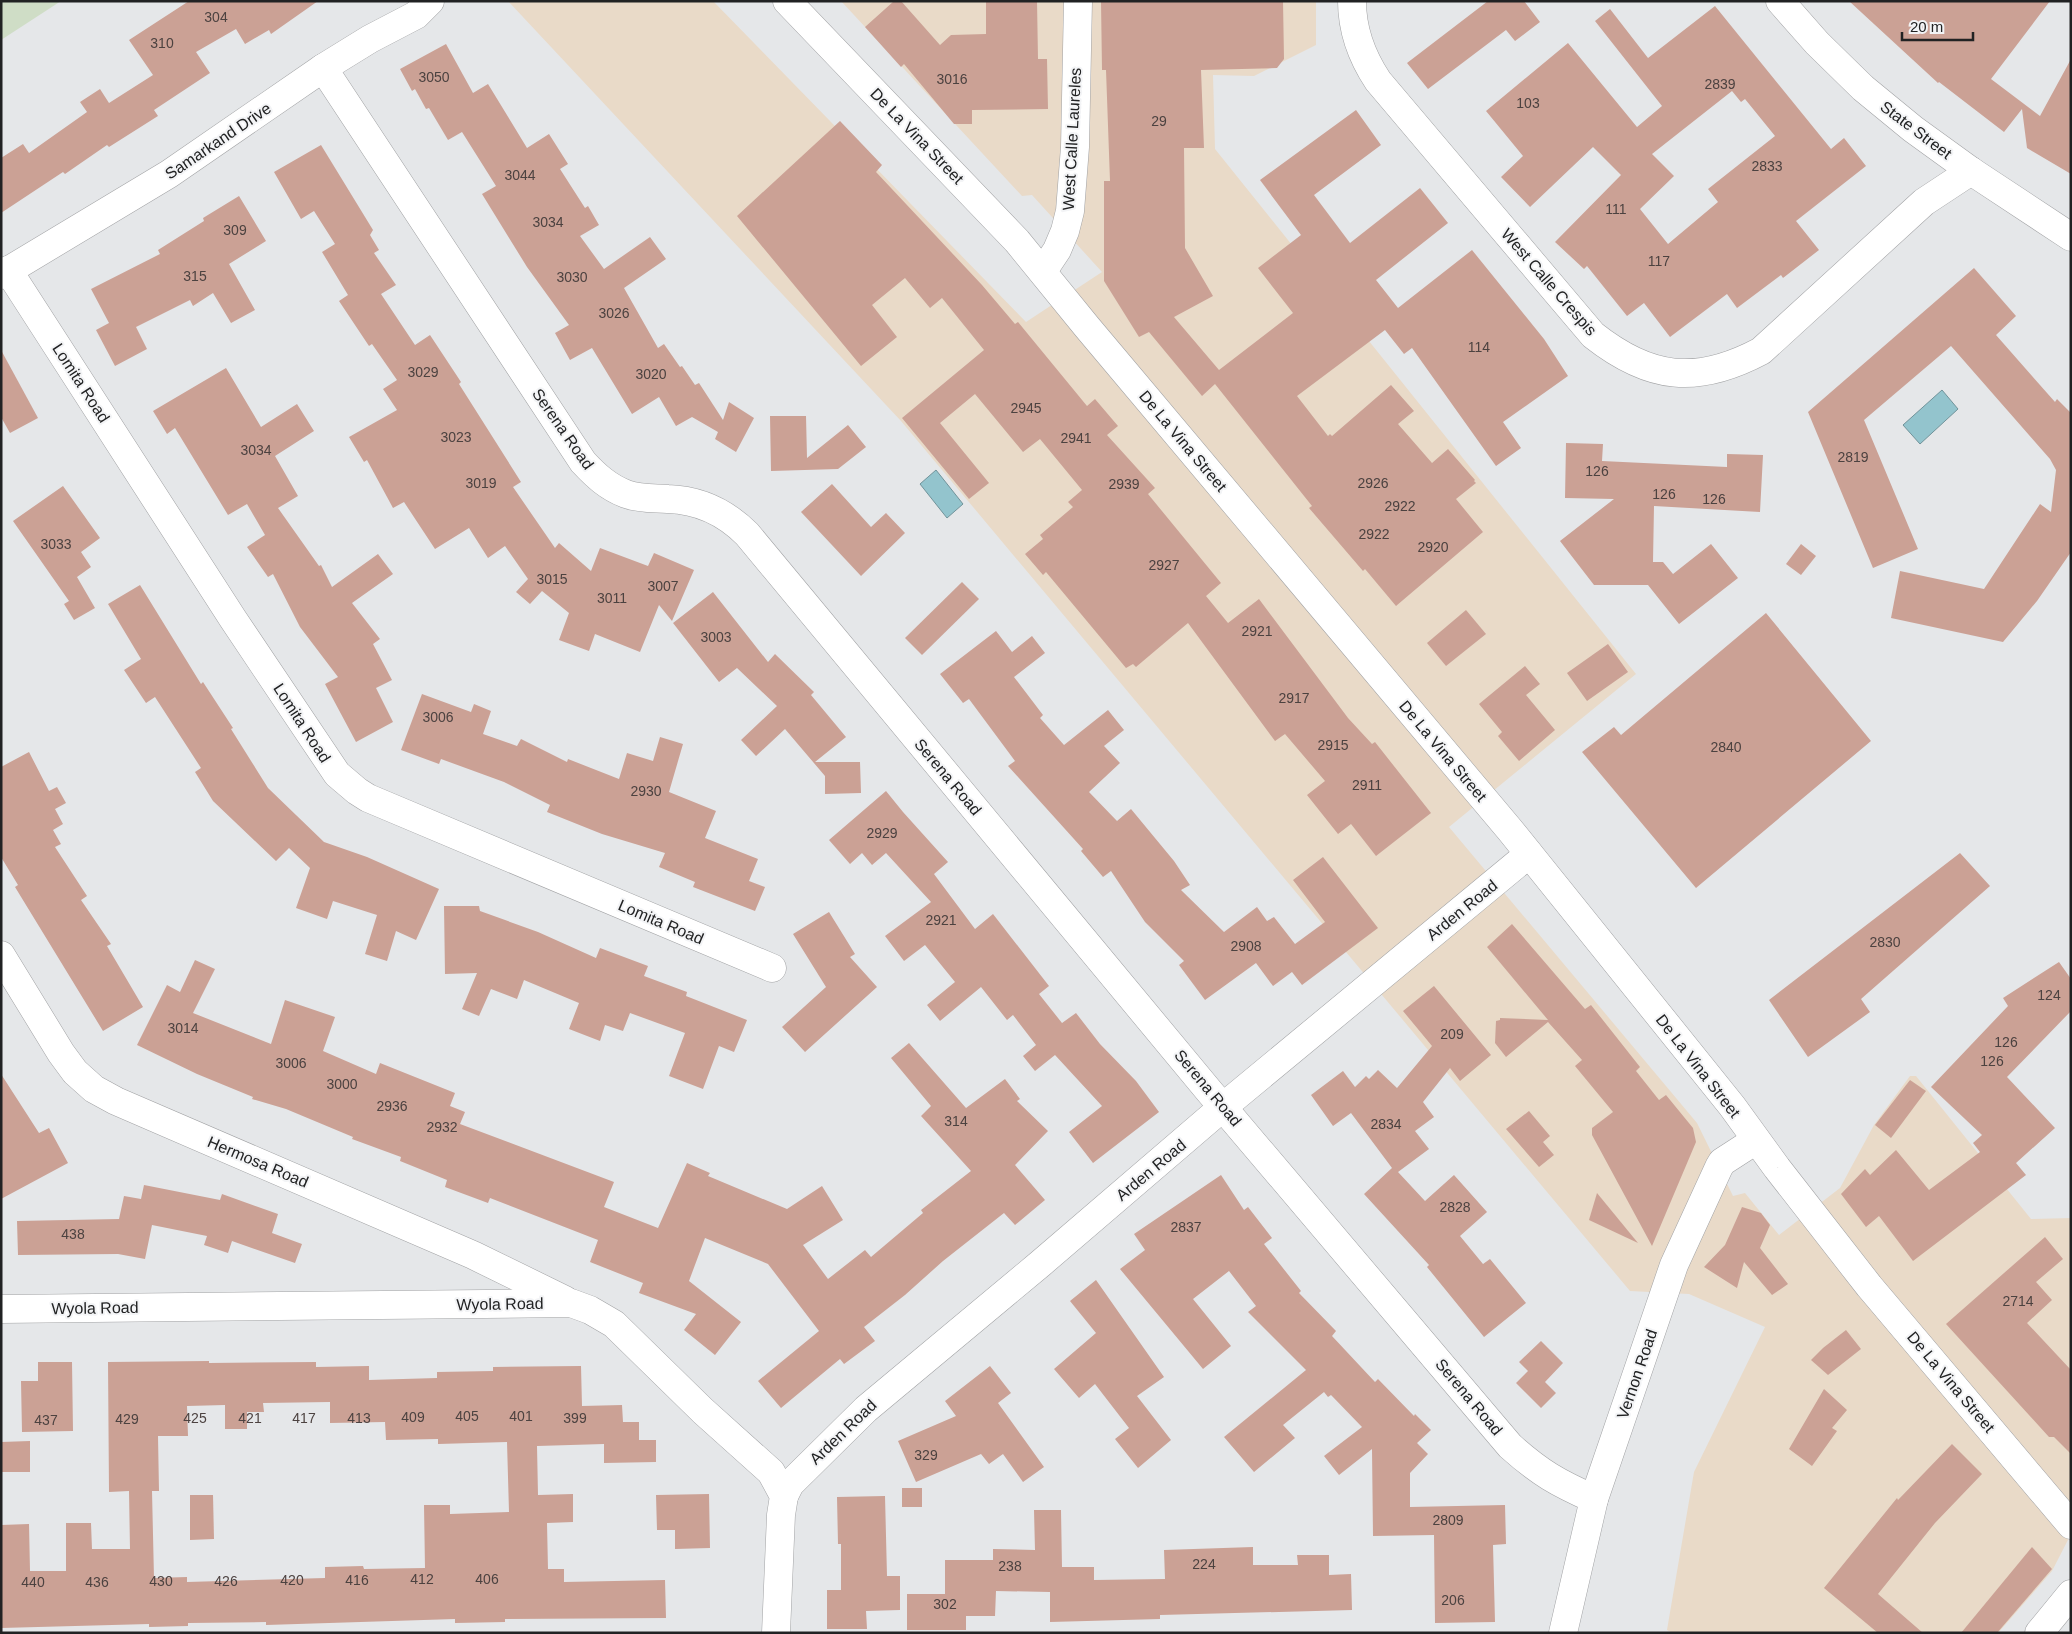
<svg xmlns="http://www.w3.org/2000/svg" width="2072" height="1634" font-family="Arial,sans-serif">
  <rect width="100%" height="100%" fill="#e5e7e9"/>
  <polygon fill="#e9dac8" points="508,1 713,1 1026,322 1102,272 1032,195 1022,196 841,1 1316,1 1316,45 1254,76 1213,75 1215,149 1636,674 1449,827 1697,1123 1733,1196 1745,1193 1779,1235 1840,1188 1874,1125 1910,1076 1916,1076 2031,1219 2071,1218 2071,1534 2052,1571 1998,1633 1672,1633 1667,1630 1694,1472 1765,1327 1689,1294 1630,1291 901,421"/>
  <polygon fill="#cfddc6" points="1,1 61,1 1,40"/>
  <g fill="#93c4cd" stroke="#71939a">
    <polygon points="1942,390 1958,409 1920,444 1903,425"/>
    <polygon points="936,470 963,504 947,518 920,484"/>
  </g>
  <g fill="#cba195" fill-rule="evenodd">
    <polygon points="189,1 318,1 271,34 269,30 245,44 236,29 196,52 210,73 154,110 158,116 109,147 107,145 65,174 63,172 1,213 1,158 23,144 29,153 87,112 80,102 100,89 109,103 153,75 129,40"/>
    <polygon points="894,1 901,1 940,45 951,35 986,34 986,1 1037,1 1038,59 1047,59 1048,109 972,110 972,124 954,124 904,64 901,67 865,27"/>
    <polygon points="1101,1 1283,1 1284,59 1277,68 1201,70 1204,148 1184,148 1185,248 1213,296 1174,317 1219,370 1293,313 1258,268 1301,235 1260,180 1356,110 1381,145 1314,195 1350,243 1420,188 1448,223 1376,280 1398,308 1472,250 1544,339 1568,376 1503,422 1521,448 1496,466 1412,348 1404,354 1385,330 1297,396 1328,436 1330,434 1332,436 1391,385 1414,411 1398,424 1432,463 1448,449 1475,480 1474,481 1476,483 1456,499 1483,532 1396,606 1365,569 1363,571 1309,508 1312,506 1215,384 1202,396 1149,332 1139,337 1104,281 1104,181 1110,181 1106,70 1102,70"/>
    <polygon points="1488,1 1524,1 1540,22 1515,41 1506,30 1428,89 1407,63"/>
    <polygon points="1849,1 2050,1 1991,79 2040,116 2071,59 2071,174 2027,148 2022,109 2004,132 1939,82 1938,83"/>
    <path d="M1715,6l116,143 13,-11 22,28 -70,55 23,29 -36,28 -2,-3 -44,33 -10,-14 -57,43 -26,-34 -17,13 -40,-50 -3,3 -29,-27 66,-67 -28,-28 -63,60 -29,-30 22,-21 -37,-45 82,-68 69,84 25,-21 -67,-85 15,-12 38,49zM1732,91l9,11 4,-3 30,37 -67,53 10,13 -50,42 -28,-35 34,-33 -22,-22z"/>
    <polygon points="446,44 473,93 488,84 527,148 549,134 568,164 560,169 585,208 588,206 599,225 580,236 604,269 650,237 666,259 624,288 658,348 664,344 680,367 682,366 695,385 699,383 723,420 729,402 754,418 736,452 715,439 718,432 692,417 676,426 659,397 632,414 592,348 570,360 555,333 569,325 527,267 482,194 496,186 462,132 448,140 429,108 426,109 415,89 412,91 400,69"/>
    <polygon points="840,121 882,165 876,172 982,285 1015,324 1018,322 1087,406 1095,399 1118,426 1107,435 1155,488 1148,494 1221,583 1206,596 1228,623 1259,599 1348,718 1372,744 1375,742 1431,813 1376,856 1351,824 1338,834 1307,795 1325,781 1285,734 1275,741 1188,623 1136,667 1133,664 1126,668 1046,572 1043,575 1025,554 1043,539 1040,535 1073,507 1068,502 1082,490 1040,439 1023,452 975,394 940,423 989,483 969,499 902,418 984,350 942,298 930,308 905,278 872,305 897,337 861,366 737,216"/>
    <polygon points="321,145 373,230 370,235 379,250 374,253 396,285 381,294 415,345 430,335 461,382 459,384 521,482 513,487 555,548 559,543 591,571 600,548 648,566 654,553 694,570 672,621 659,605 640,652 595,634 589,651 559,640 569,613 542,591 530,604 516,592 528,579 505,546 488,558 469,528 435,549 404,502 393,508 367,460 364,462 349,437 397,410 383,389 397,380 372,344 369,346 339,301 348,295 322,252 335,244 314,211 301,219 274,172"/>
    <polygon points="239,196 266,241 229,264 255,310 231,323 213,293 193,306 190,300 136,327 147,349 115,366 96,330 109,323 91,289 160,254 158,250 204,221 203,218"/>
    <polygon points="1974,268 2016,316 1996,335 2055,402 2057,399 2071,413 2071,552 2037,601 2003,642 1891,618 1900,571 1984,589 2040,504 2051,512 2056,470 2050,459 1951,346 1864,420 1918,549 1873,568 1808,412"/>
    <polygon points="1,350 38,418 10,433 1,417"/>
    <polygon points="226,368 261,427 297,404 314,431 275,456 298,496 278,508 319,566 321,565 332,587 378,554 393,574 352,603 380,639 373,644 392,680 376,688 393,722 356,742 325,684 338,677 300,627 273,574 268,577 247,547 265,535 247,504 228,515 175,428 167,434 153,411"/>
    <polygon points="770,416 806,416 807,458 848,425 866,447 838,469 771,471"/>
    <polygon points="1566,443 1603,444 1602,461 1727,467 1727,454 1763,455 1760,512 1654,506 1653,562 1663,562 1673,574 1711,544 1738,578 1679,624 1648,585 1594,585 1560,541 1614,499 1565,498"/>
    <polygon points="832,484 871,527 886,513 905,533 861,576 801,512"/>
    <polygon points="63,486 100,538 81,552 91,567 77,577 95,608 74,620 64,604 69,601 13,521"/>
    <polygon points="1801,544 1816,556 1801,575 1786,564"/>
    <polygon points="962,582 979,599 922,655 905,638"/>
    <polygon points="140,585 201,684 203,682 233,728 231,729 268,788 324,842 367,857 439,889 416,940 396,931 387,961 365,954 377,915 333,901 327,919 296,908 310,868 289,848 276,861 213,801 195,772 201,768 155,697 146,703 124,670 141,659 108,604"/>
    <polygon points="713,592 768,662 775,654 814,692 811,695 846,737 815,762 860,762 861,793 825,794 825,776 785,729 756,756 741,740 777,706 737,668 719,682 673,623"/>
    <polygon points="1466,610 1486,634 1446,666 1427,643"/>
    <polygon points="1766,613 1871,741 1696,888 1582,752 1614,727 1621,735"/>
    <polygon points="996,631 1012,652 1032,636 1045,653 1014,677 1043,715 1040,718 1064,745 1108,710 1124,730 1104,746 1120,763 1089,792 1117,821 1131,809 1174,861 1190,885 1181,890 1224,932 1257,907 1267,921 1274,917 1295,944 1325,922 1293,880 1323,857 1378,928 1302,985 1292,972 1273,986 1256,963 1205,1000 1179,965 1184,961 1145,922 1111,871 1103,877 1081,851 1083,849 1008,766 1015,761 969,699 963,703 940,674"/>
    <polygon points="1608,644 1628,672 1587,701 1567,673"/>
    <polygon points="1525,666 1540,684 1526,695 1555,730 1519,761 1498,736 1502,732 1479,704"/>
    <polygon points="422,694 471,712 474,704 491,711 483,734 517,746 521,739 567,762 568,759 619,779 627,753 653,761 660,737 683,744 669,792 716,811 705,838 758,859 749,881 765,887 755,911 693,887 695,882 659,867 665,853 602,834 547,812 550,805 504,782 441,759 439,764 401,750"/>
    <polygon points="29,752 49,791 57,787 66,803 55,809 63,824 53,830 61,844 55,847 87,896 81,900 111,944 107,946 143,1007 103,1031 15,887 18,885 1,857 1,767"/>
    <polygon points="886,791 903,812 948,862 934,874 975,929 993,914 1049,986 1039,994 1062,1023 1076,1013 1100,1044 1136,1081 1159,1112 1093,1163 1069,1132 1102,1106 1055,1055 1035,1071 1023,1056 1036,1045 1013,1015 1007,1020 981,987 940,1021 927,1005 955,982 925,945 904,961 885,936 931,902 886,853 872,865 862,853 850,864 829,840"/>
    <polygon points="1960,853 1990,886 1861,999 1870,1012 1808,1057 1769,1000"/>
    <polygon points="444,906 479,906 480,911 538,932 596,958 600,948 648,966 644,976 687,992 686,996 747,1020 734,1052 719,1046 703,1089 669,1076 685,1033 630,1013 623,1031 605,1025 600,1041 569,1029 579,1003 524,980 517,999 491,989 479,1016 462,1009 477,973 445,974"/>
    <polygon points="829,912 855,954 850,957 877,987 805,1052 782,1027 826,987 793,934"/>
    <polygon points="1512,924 1585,1009 1591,1005 1640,1067 1636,1071 1659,1100 1666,1095 1693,1128 1696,1142 1652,1246 1592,1135 1592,1128 1613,1112 1575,1066 1582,1060 1548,1022 1506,1057 1495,1043 1496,1021 1500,1020 1500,1018 1548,1020 1487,947"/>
    <polygon points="195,960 215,969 193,1013 271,1044 285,1000 335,1017 323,1051 376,1074 380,1063 455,1093 450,1106 465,1112 460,1124 614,1182 604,1207 658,1228 687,1163 710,1173 708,1176 787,1209 822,1186 843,1220 803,1245 828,1279 865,1250 871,1257 923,1213 921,1210 971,1171 921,1116 931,1106 891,1058 909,1043 966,1108 1005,1079 1020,1099 1017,1101 1048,1131 1015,1165 1045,1200 1015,1225 1004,1213 943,1261 905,1295 864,1327 875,1341 844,1364 840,1359 781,1408 758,1381 819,1331 768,1264 705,1238 689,1281 741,1322 715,1355 684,1330 696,1314 639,1293 643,1283 590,1262 598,1240 490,1198 488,1203 445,1187 447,1180 400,1161 401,1157 352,1139 353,1137 286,1109 252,1099 253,1097 197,1074 137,1045 167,985 180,992"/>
    <polygon points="2059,962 2071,979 2071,1011 2007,1077 2055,1128 2016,1163 2026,1175 1913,1261 1879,1216 1866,1227 1841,1194 1865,1169 1870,1175 1896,1150 1929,1190 1980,1152 1973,1143 1982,1135 1931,1087 2008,1006 2003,998"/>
    <polygon points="1434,986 1491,1055 1460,1081 1450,1068 1423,1102 1434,1117 1415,1131 1429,1149 1398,1172 1425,1201 1454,1175 1487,1212 1460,1236 1483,1264 1490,1259 1526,1303 1484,1337 1427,1267 1429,1265 1364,1194 1392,1168 1351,1113 1333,1126 1311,1095 1343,1071 1355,1087 1366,1076 1369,1079 1378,1070 1397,1088 1432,1046 1403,1011"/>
    <polygon points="1,1074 39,1133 49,1128 68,1163 1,1199"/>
    <polygon points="1910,1080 1926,1091 1891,1138 1875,1125"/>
    <polygon points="1529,1111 1550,1136 1543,1142 1554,1155 1539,1167 1506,1129"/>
    <polygon points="1221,1175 1244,1210 1248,1207 1272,1238 1264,1244 1301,1291 1299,1293 1336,1331 1332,1336 1375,1382 1378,1379 1414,1416 1415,1414 1431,1430 1417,1443 1428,1454 1410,1473 1410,1507 1505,1505 1506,1544 1493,1545 1495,1622 1435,1623 1434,1535 1373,1536 1372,1449 1339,1475 1324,1456 1362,1427 1331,1395 1328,1397 1324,1392 1283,1425 1295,1438 1254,1472 1224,1437 1306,1370 1248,1312 1256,1306 1229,1271 1193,1299 1231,1346 1203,1369 1120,1269 1145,1250 1134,1234"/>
    <polygon points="144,1185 220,1200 222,1194 278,1214 272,1233 302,1244 295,1263 232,1241 228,1253 204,1245 207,1236 152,1225 145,1259 118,1254 18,1255 17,1221 119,1219 124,1196 141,1199"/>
    <polygon points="1597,1193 1638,1243 1589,1220"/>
    <polygon points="1742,1207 1761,1213 1770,1225 1760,1248 1788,1284 1772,1295 1744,1262 1737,1288 1704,1267 1725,1245"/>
    <polygon points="2045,1237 2063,1259 2036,1282 2052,1300 2027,1323 2071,1370 2071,1454 2054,1437 2049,1437 1946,1324"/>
    <polygon points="1096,1280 1164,1377 1137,1396 1171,1440 1138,1468 1115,1439 1129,1428 1095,1384 1079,1398 1054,1369 1096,1333 1070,1301"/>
    <polygon points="1846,1330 1861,1349 1828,1375 1811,1360 1823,1348"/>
    <polygon points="1541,1341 1563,1363 1545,1382 1556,1393 1541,1408 1516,1383 1528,1371 1519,1362"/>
    <path d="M209,1361v2l107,-1v5l53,-1v14l68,-2v-6l56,-1v-4l88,-1 1,40 40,-1 1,17h16v18h17v22l-52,1v-19l-67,2 1,49 35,-1v28l-26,1 1,46h16v13l101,-2 1,38 -161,1v3l-50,1v-4l-189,6v-3l-78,1v3l-39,1v-3l-148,4v-103l28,-1 1,47h36v-48h25l1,26h38l-1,-58 -20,1 -1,-130zM330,1402v21l55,-1 1,18 52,-1v5l69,-2 2,70 -59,2v-9h-26l1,63 -61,1 -1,-3 -38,1v11l-138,4v-5l-33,1 -2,-87h7l-1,-55h30l-1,-30 38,-1v24h22v-17h17l-1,-9z"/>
    <polygon points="38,1362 72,1362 73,1431 22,1432 21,1381 38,1381"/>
    <polygon points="990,1366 1011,1393 998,1403 1044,1467 1023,1482 1003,1454 989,1464 981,1454 916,1482 898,1441 956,1416 945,1401"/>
    <polygon points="1824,1389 1847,1410 1832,1428 1837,1431 1812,1466 1789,1449"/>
    <polygon points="30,1441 30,1472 1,1472 1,1442"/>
    <polygon points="1952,1444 1982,1474 1935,1523 1878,1594 1923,1633 1878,1633 1824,1588 1897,1498 1898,1500"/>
    <rect x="902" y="1488" width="20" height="19"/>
    <polygon points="709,1494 710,1548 675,1549 675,1530 657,1530 656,1495"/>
    <polygon points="190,1495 213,1495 214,1539 190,1540"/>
    <polygon points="885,1496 887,1576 900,1576 900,1610 866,1611 867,1629 827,1629 827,1590 841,1590 841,1544 838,1544 837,1497"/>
    <polygon points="1034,1510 1061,1510 1062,1567 1094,1567 1094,1580 1165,1579 1164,1550 1253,1547 1253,1565 1298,1565 1297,1555 1329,1555 1329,1575 1351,1574 1352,1610 1160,1615 1160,1619 1050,1622 1050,1592 996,1591 995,1616 966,1616 966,1630 907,1630 907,1594 945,1594 945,1560 993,1560 993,1549 1035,1550"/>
    <polygon points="2032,1547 2052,1569 1997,1633 1961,1633"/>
  </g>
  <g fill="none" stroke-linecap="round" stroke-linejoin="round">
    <g stroke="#a1a2a4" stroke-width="29">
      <g id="minor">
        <polyline points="787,1 1017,241 1087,327 1510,830 1732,1106 1777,1168 1869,1286 2071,1525"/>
        <path d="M1352,1c0,29 10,56 26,80l215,254c57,45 104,50 168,16l163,-149 47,-31"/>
        <path d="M323,68l260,394c13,14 25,25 43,32 13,5 28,4 42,5 31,1 57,13 79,35l462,557 301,355c30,27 48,37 84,53"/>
        <polyline points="8,270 233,619 337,774 357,791 368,798 772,968"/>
        <polyline points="1043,271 1057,250 1065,231 1070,211 1075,147 1078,1"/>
        <polyline points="1,275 169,174 323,68 370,39 416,15 430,1"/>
        <polyline points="1,955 61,1053 75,1072 94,1089 116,1101 473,1255 565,1300"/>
        <polyline points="1,1309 571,1303 590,1310 614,1324 703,1411 771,1472 784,1496 781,1515 776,1633"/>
        <polyline points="784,1496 790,1484 866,1409 1040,1264 1223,1107 1529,854"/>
        <polyline points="1563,1633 1594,1499 1674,1265 1719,1167 1722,1162 1756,1140"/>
        <polyline points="2039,1633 2071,1594"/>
      </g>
    </g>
    <g stroke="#a1a2a4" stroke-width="29">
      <polyline id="major" points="1780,1 1817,43 1863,88 1913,129 1971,171 2071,237"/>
    </g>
    <use href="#minor" stroke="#fff" stroke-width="28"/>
    <use href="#major" stroke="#fff" stroke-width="28"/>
  </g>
  <g text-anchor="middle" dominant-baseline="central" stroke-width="4" stroke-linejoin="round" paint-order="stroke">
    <g font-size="14" fill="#4c4240">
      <text x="216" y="17">304</text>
      <text x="162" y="43">310</text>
      <text x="434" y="77">3050</text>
      <text x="952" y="79">3016</text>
      <text x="1720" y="84">2839</text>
      <text x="1528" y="103">103</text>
      <text x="1159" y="121">29</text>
      <text x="1767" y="166">2833</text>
      <text x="520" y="175">3044</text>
      <text x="1616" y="209">111</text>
      <text x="548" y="222">3034</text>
      <text x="235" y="230">309</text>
      <text x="1659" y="261">117</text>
      <text x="195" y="276">315</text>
      <text x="572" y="277">3030</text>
      <text x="614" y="313">3026</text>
      <text x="1479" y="347">114</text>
      <text x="423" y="372">3029</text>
      <text x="651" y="374">3020</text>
      <text x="1026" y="408">2945</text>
      <text x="456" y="437">3023</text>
      <text x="1076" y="438">2941</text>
      <text x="256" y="450">3034</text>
      <text x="1853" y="457">2819</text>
      <text x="1597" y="471">126</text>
      <text x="481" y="483">3019</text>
      <text x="1373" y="483">2926</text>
      <text x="1124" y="484">2939</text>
      <text x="1664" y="494">126</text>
      <text x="1714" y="499">126</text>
      <text x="1400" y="506">2922</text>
      <text x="1374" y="534">2922</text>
      <text x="56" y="544">3033</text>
      <text x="1433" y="547">2920</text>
      <text x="1164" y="565">2927</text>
      <text x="552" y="579">3015</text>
      <text x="663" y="586">3007</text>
      <text x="612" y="598">3011</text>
      <text x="1257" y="631">2921</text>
      <text x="716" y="637">3003</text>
      <text x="1294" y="698">2917</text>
      <text x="438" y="717">3006</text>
      <text x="1333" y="745">2915</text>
      <text x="1726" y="747">2840</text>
      <text x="1367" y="785">2911</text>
      <text x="646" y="791">2930</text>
      <text x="882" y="833">2929</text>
      <text x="941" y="920">2921</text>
      <text x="1885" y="942">2830</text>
      <text x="1246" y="946">2908</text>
      <text x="2049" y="995">124</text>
      <text x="183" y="1028">3014</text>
      <text x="1452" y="1034">209</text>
      <text x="2006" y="1042">126</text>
      <text x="1992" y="1061">126</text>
      <text x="291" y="1063">3006</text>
      <text x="342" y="1084">3000</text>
      <text x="392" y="1106">2936</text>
      <text x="956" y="1121">314</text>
      <text x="1386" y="1124">2834</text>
      <text x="442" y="1127">2932</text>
      <text x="1455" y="1207">2828</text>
      <text x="1186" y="1227">2837</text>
      <text x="73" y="1234">438</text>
      <text x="2018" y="1301">2714</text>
      <text x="467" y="1416">405</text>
      <text x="521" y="1416">401</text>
      <text x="413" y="1417">409</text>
      <text x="195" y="1418">425</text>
      <text x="250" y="1418">421</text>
      <text x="304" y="1418">417</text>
      <text x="359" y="1418">413</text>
      <text x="575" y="1418">399</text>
      <text x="127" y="1419">429</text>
      <text x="46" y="1420">437</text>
      <text x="926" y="1455">329</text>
      <text x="1448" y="1520">2809</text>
      <text x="1204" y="1564">224</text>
      <text x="1010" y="1566">238</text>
      <text x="422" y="1579">412</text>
      <text x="487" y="1579">406</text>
      <text x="292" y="1580">420</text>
      <text x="357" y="1580">416</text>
      <text x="161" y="1581">430</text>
      <text x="226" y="1581">426</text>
      <text x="33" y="1582">440</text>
      <text x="97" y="1582">436</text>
      <text x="1453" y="1600">206</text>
      <text x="945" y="1604">302</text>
    </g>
    <g font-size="16" fill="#212223" stroke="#f3f4f6">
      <text transform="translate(1916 130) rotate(37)">State Street</text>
      <text transform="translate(917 136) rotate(46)">De La Vina Street</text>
      <text transform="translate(1072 139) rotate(-87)">West Calle Laureles</text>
      <text transform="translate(218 141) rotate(-34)">Samarkand Drive</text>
      <text transform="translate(1549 282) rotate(49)">West Calle Crespis</text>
      <text transform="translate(81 383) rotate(57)">Lomita Road</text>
      <text transform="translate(563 429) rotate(55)">Serena Road</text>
      <text transform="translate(1183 441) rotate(50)">De La Vina Street</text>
      <text transform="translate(302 723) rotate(57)">Lomita Road</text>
      <text transform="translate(1443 751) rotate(50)">De La Vina Street</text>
      <text transform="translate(948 777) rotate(50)">Serena Road</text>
      <text transform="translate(1462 910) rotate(-39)">Arden Road</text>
      <text transform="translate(661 922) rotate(23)">Lomita Road</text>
      <text transform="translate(1698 1066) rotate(52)">De La Vina Street</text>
      <text transform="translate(1208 1088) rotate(50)">Serena Road</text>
      <text transform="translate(258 1162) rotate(23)">Hermosa Road</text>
      <text transform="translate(1151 1170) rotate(-40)">Arden Road</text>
      <text transform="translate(500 1304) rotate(-1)">Wyola Road</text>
      <text transform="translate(95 1308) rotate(-1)">Wyola Road</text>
      <text transform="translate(1637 1374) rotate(-71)">Vernon Road</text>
      <text transform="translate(1951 1382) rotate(50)">De La Vina Street</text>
      <text transform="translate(1469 1397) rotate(50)">Serena Road</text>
      <text transform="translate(843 1432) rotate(-44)">Arden Road</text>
    </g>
  </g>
  <rect width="2072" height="1634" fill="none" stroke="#212223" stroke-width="5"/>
  <path d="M1902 32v8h71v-8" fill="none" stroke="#212223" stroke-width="2.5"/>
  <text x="1910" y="32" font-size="15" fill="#212223" stroke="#f3f4f6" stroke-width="4" paint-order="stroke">20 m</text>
</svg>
